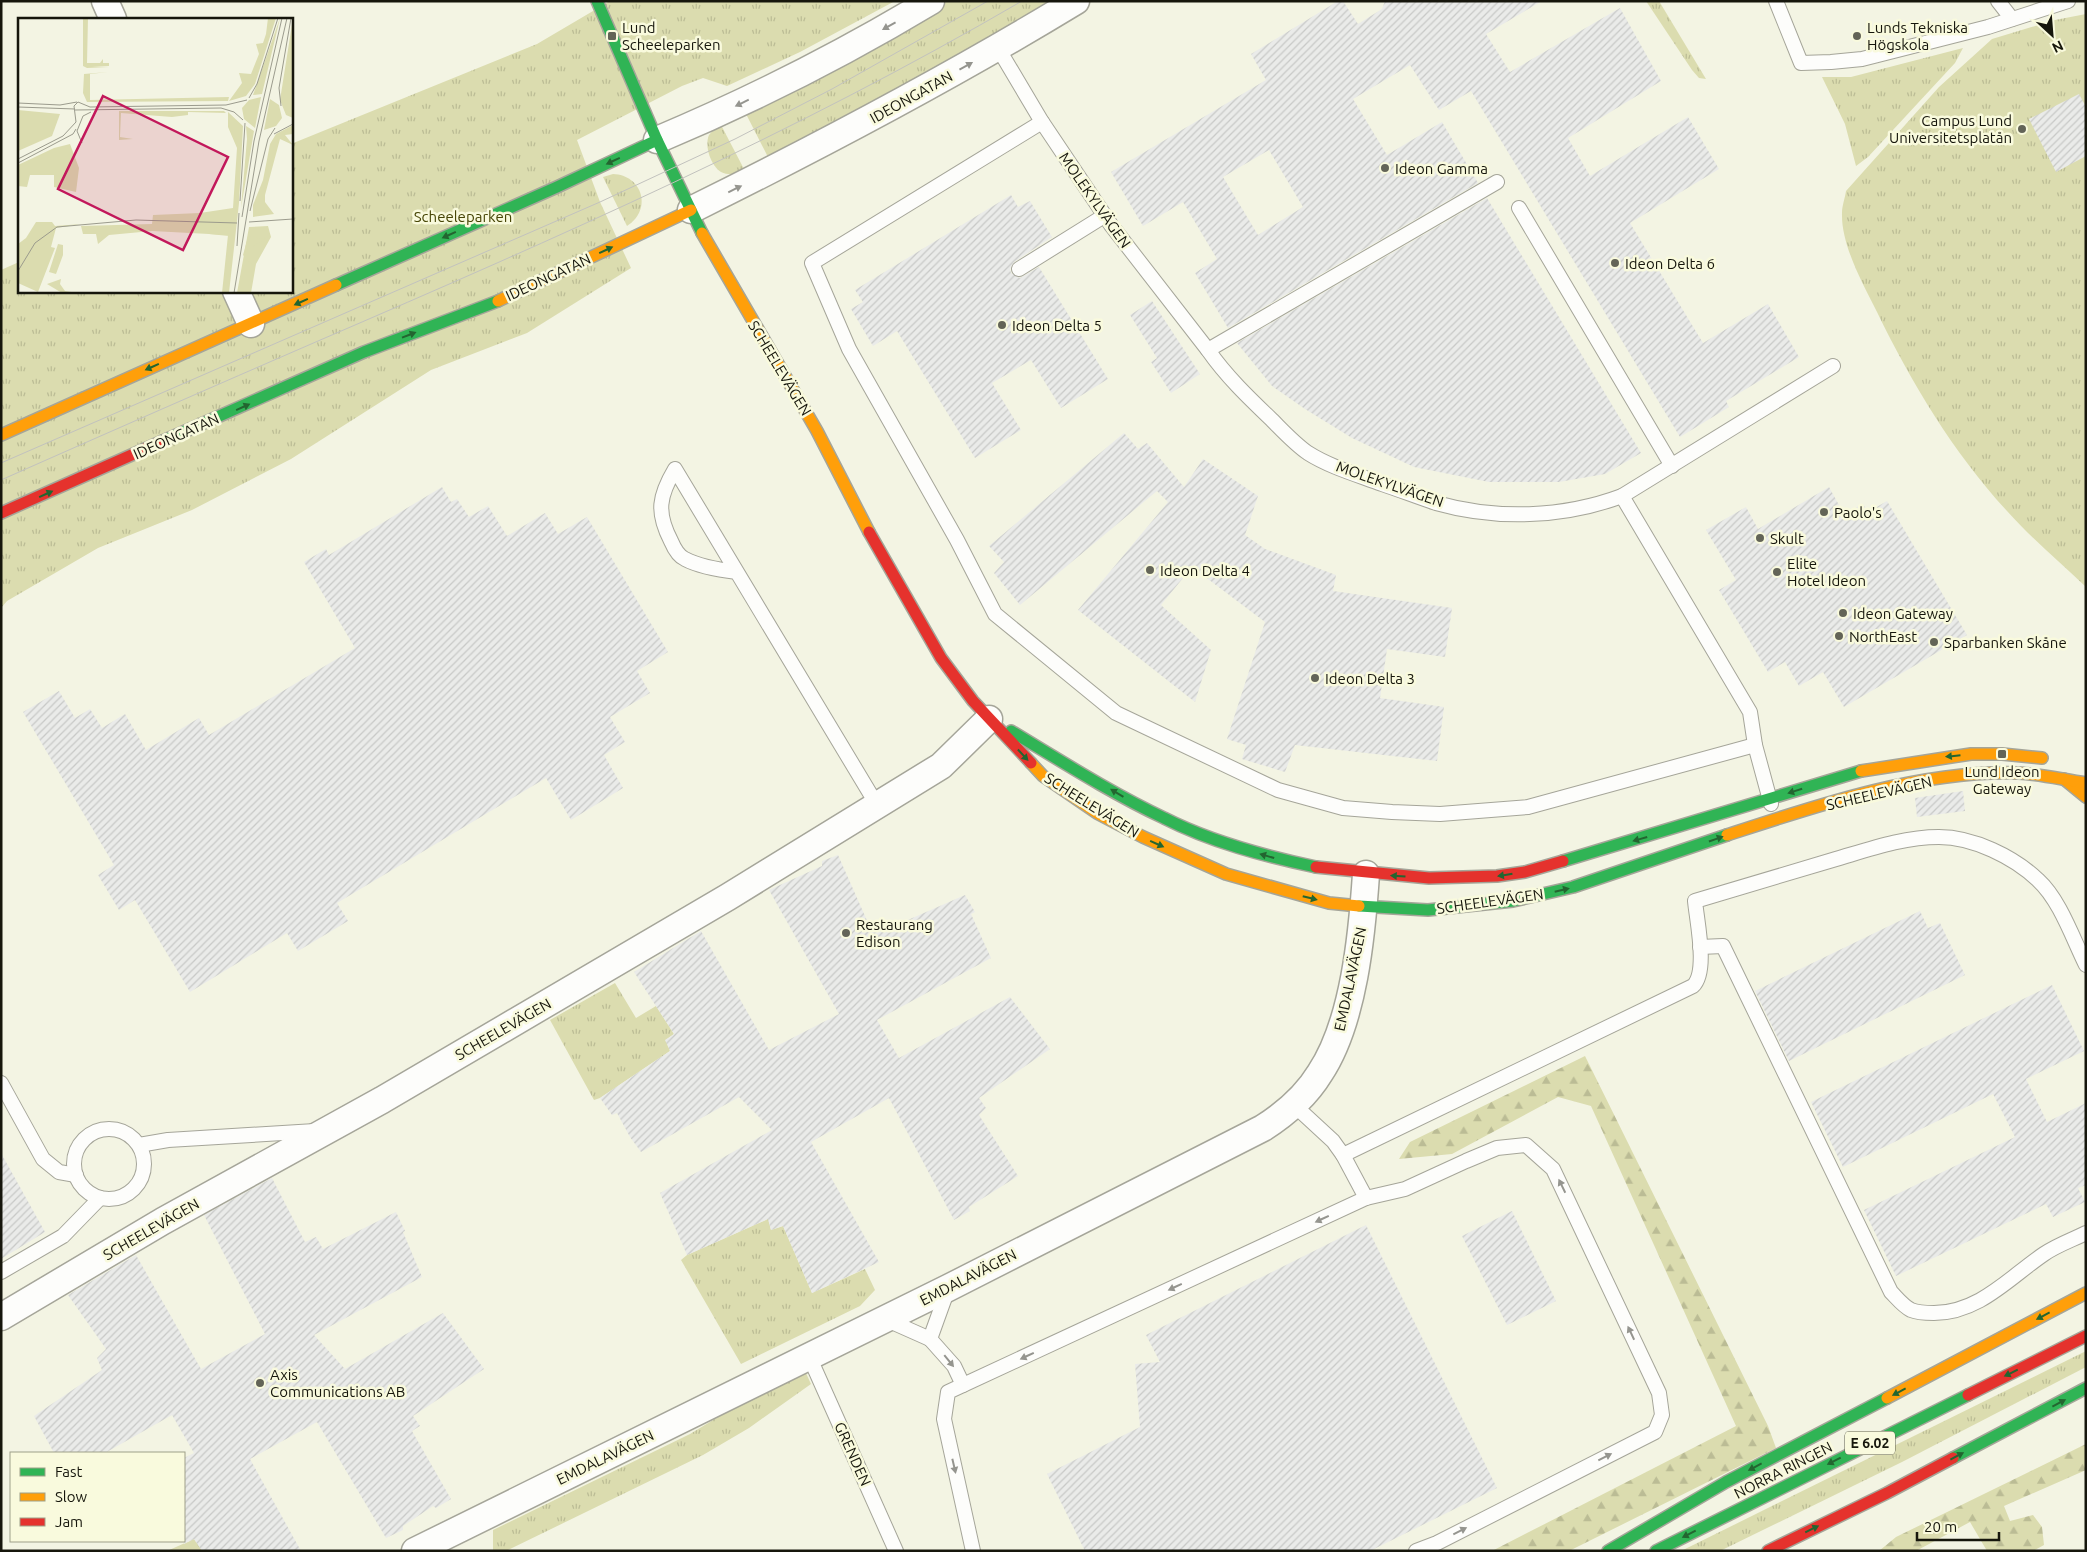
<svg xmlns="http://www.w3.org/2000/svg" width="2087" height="1552" font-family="Ubuntu,sans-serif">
  <defs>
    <pattern id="grass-tufts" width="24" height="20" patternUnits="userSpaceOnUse" patternTransform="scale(1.25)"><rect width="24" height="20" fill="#dbdcaf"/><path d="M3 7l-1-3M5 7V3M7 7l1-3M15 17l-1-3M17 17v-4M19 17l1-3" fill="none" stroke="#bbbc95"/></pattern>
    <pattern id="forest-firs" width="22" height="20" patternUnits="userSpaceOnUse" patternTransform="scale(1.25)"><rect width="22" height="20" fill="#dbdcaf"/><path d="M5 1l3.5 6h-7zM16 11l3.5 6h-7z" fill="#bbbc95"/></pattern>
    <pattern id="building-hatch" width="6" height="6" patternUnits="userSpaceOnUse" patternTransform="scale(1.25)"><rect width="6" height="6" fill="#eaebe9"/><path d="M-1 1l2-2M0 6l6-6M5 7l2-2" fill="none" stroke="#c8c9c7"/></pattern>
  </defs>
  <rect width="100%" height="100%" fill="#f3f4e3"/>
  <g fill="url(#grass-tufts)">
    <polygon points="610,1 895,1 800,52 727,86 703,78 682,86 577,140 600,202 631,268 527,333 431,370 291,459 192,510 98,548 7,601 1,608 1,270 19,262 19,291 291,291 291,144 537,44"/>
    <polygon points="948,1 1055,1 944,67 769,159 745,112"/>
    <polygon points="1646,1 1659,1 1706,79 1699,78 1692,70"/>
    <path d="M2086,14v573c-26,-25 -55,-49 -79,-76 -54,-59 -95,-127 -130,-199 -14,-28 -36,-67 -35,-99 0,-7 3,-15 4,-22l93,-104 53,-48 63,-19z"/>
    <polygon points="1963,48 1955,63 1868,157 1856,166 1845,124 1822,77 1851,77"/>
    <path d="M720,123l25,48c-8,3 -16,5 -24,1 -10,-6 -17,-26 -12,-37 3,-4 7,-8 11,-12z"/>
    <path d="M613,174c29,1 40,35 14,52l-24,-49z"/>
    <polygon points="615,983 636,1018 656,1006 674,1034 666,1040 670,1051 600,1098 594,1100 550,1020"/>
    <polygon points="768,1219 771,1230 783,1226 812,1293 865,1269 875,1290 860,1306 741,1364 681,1260 687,1255"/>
    <polygon points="2086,1351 2086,1367 1902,1462 1720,1551 1681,1551"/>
    <polygon points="805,1371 811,1384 749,1428 703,1455 506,1551 493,1551 493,1530 690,1434 733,1408"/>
    <polygon points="194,1539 201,1549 215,1551 167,1551"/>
  </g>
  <g fill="url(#forest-firs)">
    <polygon points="1585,1056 1768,1426 1776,1448 1569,1551 1492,1551 1736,1426 1591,1106 1558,1097 1452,1154 1399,1159 1410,1142"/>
    <polygon points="2086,1444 2086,1470 2004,1506 2010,1521 2033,1515 2042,1527 2044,1545 2033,1551 1987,1551 1970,1522 1916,1551 1879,1551 1896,1537"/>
  </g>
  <g fill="url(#building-hatch)" fill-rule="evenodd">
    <path d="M1338,1h5l15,23 24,-15 3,-8h157l-56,33 24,38 110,-64 41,73 -93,57 22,38 98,-59 31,52 -89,54 73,120 65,-39 31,53 -73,44 3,6 -49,30 -209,-346 -32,19 -29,-45 -57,34 34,56 55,-33 36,61 -250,145 -33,-55 22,-14 -34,-57 -40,24 -32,-54 155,-92 -15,-26zM1269,150l34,57 -45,28 -35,-58z"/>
    <polygon points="2079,94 2086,107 2086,156 2056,172 2029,119"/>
    <polygon points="1011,195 1018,207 1030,201 1052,237 1014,262 1010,269 1011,273 1020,278 1039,267 1108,379 1061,408 1031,360 992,383 1021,430 975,458 897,331 873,346 851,309 863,302 855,290"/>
    <polygon points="1487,198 1641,453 1605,474 1559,482 1489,482 1414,467 1352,438 1305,409 1272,386 1237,343"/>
    <polygon points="1152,301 1200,374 1171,393 1151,362 1157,358 1130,315"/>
    <polygon points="1124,433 1138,449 1147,443 1184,487 1203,459 1258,496 1245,535 1265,549 1336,575 1333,591 1452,608 1445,657 1387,649 1380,698 1444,707 1437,761 1295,745 1285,772 1242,759 1246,745 1227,739 1265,622 1192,567 1161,605 1211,650 1195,702 1078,610 1168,502 1157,491 1020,605 994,573 1004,562 989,546"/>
    <polygon points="442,487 451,502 457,499 469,517 488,506 507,536 545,513 558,534 587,517 668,652 637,671 650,693 610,717 625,742 604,755 623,788 571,820 546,778 337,903 348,921 298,951 287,933 190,992 135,900 119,910 98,875 114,865 23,712 59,691 75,718 90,709 102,728 125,714 146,750 199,718 209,735 355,648 304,562 326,549 329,555"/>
    <polygon points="1829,487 1844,514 1863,504 1868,512 1887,501 1967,635 1844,707 1823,672 1799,686 1785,662 1768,672 1719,590 1736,580 1706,530 1746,507 1758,529"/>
    <polygon points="1963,791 1965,811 1917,817 1915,798"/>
    <polygon points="838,855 869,925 882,919 885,930 965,895 975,912 971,914 991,958 877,1020 899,1058 1010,997 1050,1049 979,1098 986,1108 979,1115 1018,1176 969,1207 970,1211 954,1220 889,1098 811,1142 879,1262 812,1293 783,1226 771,1230 768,1219 687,1255 660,1193 772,1130 739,1097 641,1152 630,1137 617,1113 612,1115 600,1098 670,1051 665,1040 674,1034 634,972 701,931 769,1050 839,1014 769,890 822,866 822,861"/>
    <polygon points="1920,911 1928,928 1940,923 1965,975 1789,1061 1755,991"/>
    <polygon points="2052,985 2084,1051 2026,1079 2047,1122 2086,1103 2086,1185 2078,1188 2085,1202 2053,1217 2046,1204 1896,1276 1864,1210 2015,1137 1993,1094 1843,1167 1811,1102"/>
    <polygon points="1,1153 45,1232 1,1259"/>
    <polygon points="272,1178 305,1242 316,1237 323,1249 396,1212 405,1231 403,1232 422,1277 314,1335 345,1369 443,1313 484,1369 413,1416 420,1426 412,1431 451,1499 436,1508 433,1506 403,1526 403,1530 386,1538 317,1422 250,1459 301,1551 202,1551 194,1539 184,1544 184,1458 194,1453 172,1415 105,1453 54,1453 34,1416 102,1370 97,1358 106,1349 68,1295 136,1255 201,1369 265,1334 204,1215"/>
    <polygon points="1512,1211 1556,1301 1507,1325 1462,1236"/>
    <polygon points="1366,1225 1497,1488 1370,1551 1085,1551 1047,1474 1140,1427 1135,1364 1160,1362 1146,1335"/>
  </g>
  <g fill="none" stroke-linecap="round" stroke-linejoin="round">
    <g stroke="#a5a599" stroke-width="16">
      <g id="lane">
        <polyline points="1776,1 1801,63 1831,62 1862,59 1988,27 2068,1"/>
        <polyline points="1998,1 2012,19"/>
        <path d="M998,48l44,74 69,103 97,125c18,26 41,48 64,70 11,11 23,24 36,33 22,14 50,22 74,31 18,6 36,13 54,19 60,17 127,15 186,-7l128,216 5,33 16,59"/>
        <polyline points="1042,122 812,263 849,349 957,540 995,614 1116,713 1278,790 1343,808 1392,812 1440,814 1528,807 1755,745"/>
        <polyline points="1519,208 1672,466"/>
        <polyline points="1019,269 1104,216"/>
        <polyline points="1208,350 1497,182"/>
        <polyline points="1622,496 1833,366"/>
        <path d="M737,572c-17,-2 -37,-5 -52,-13 -7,-3 -11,-11 -14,-18 -15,-29 -12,-45 4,-72l202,336"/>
        <path d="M1700,947l23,-1 168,346c6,6 12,14 20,18 7,3 16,3 23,3 45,0 76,-36 110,-59 13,-9 28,-14 42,-21"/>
        <polyline points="1,1083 43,1159 59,1172 76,1175"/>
        <path d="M1294,1105l39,36 10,14 350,-169c15,-14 4,-64 2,-85 47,-14 94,-28 141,-42 34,-10 68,-22 103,-22 34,0 75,20 99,43 22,20 35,59 48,85"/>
        <circle cx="109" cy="1164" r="35"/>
        <polyline points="139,1145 168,1140 315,1131"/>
        <polyline points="1343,1155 1366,1198"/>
        <polyline points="1,1272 63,1236 100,1198"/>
        <polyline points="885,1319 930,1339 948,1289"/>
        <polyline points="930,1339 954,1366 963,1385"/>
        <polyline points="809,1356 896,1551"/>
        <polyline points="973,1551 944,1419 948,1392 1366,1198 1405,1189 1466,1161 1497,1148 1526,1145 1553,1169 1659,1393 1662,1415 1655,1432 1437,1543 1416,1551"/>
      </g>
    </g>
    <g stroke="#a5a599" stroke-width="29">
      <g id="street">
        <polyline points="105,1 113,19"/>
        <path d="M657,140c95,-40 186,-86 274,-139"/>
        <path d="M691,210c131,-65 260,-133 385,-209"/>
        <polyline points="236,291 251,324"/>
        <polyline points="1,1317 163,1221 382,1100 728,897 941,766 989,719"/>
        <path d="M415,1551l533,-263 315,-160c22,-14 43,-32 57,-55 34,-51 42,-139 46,-199"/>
      </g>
    </g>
    <g stroke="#a5a599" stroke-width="14">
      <g id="fast">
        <polyline points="597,1 657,140 702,233"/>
        <polyline points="336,285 557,187 657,140"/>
        <polyline points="163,441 364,352 498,301"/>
        <path d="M1011,731c50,30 100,62 153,87 47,24 100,38 152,49"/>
        <polyline points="1563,861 1861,771"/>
        <polyline points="1359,906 1428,910 1513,901 1573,887 1727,835"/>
        <polyline points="1953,1458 2086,1388"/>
        <polyline points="1608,1551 1726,1482 1887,1398"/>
        <polyline points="1656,1551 1968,1395"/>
      </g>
    </g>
    <g stroke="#a5a599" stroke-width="14">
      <g id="slow">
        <polyline points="702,233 817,431 869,532"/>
        <polyline points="498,301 691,210"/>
        <polyline points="1,435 336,285"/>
        <polyline points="1031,763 1043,776 1097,813 1143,837 1226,874 1329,903 1359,906"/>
        <polyline points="1861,771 1971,754 2002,754 2042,758"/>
        <polyline points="2064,779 2086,797"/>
        <path d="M1727,835c91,-30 194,-65 291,-62 23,1 46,7 68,10"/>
        <polyline points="1887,1398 2086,1293"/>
      </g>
    </g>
    <g stroke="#a5a599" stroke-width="14">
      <g id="jam">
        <polyline points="1,513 163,441"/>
        <polyline points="869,532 941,658 973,701 1031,763"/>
        <polyline points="1316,867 1429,878 1497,876 1525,872 1563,861"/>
        <polyline points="1968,1395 2086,1336"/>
        <polyline points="1768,1551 1887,1493 1953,1458"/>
      </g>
    </g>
    <use href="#lane" stroke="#fdfdfb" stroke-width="14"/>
    <use href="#street" stroke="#fdfdfb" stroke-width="26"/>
    <use href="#fast" stroke="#30b455" stroke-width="11"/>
    <use href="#slow" stroke="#ff9f0a" stroke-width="11"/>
    <use href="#jam" stroke="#e5322d" stroke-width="11"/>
    <g stroke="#c2c2be" stroke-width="1">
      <polyline points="1,463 600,202 735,139 832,89 988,1"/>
      <path d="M1,480c106,-47 211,-93 317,-139 239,-103 478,-208 704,-340"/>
    </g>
  </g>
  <defs><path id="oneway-solid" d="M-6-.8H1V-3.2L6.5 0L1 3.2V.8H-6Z" transform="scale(1.25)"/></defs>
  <g fill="#95958f">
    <use href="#oneway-solid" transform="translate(889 26) rotate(151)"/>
    <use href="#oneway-solid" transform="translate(966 66) rotate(-29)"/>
    <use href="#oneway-solid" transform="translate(742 103) rotate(154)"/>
    <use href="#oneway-solid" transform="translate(735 189) rotate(-26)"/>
    <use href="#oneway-solid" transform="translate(1562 1186) rotate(-116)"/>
    <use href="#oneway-solid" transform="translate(1322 1219) rotate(155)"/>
    <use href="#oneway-solid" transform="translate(1175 1287) rotate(155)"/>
    <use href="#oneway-solid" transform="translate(1631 1333) rotate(-115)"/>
    <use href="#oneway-solid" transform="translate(1027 1356) rotate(155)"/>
    <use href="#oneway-solid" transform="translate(949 1361) rotate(51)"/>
    <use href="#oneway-solid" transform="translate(1605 1457) rotate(-27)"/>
    <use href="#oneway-solid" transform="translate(954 1466) rotate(77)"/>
    <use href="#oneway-solid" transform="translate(1460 1531) rotate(-27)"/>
  </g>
  <g fill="#236530">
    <use href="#oneway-solid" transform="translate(613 161) rotate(155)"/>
    <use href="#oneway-solid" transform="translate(449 235) rotate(156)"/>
    <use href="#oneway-solid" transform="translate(606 250) rotate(-25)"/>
    <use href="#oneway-solid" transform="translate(301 302) rotate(156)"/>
    <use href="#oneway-solid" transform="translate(409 335) rotate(-21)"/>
    <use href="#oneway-solid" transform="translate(152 367) rotate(156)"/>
    <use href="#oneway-solid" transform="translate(243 407) rotate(-24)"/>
    <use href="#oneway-solid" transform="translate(46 494) rotate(-24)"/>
    <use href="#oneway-solid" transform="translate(1023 755) rotate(47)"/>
    <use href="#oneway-solid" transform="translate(1953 756) rotate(174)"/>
    <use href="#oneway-solid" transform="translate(1795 791) rotate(163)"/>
    <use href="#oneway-solid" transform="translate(1117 793) rotate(-149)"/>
    <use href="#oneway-solid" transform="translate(1640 839) rotate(164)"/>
    <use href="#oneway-solid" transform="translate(1716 839) rotate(-19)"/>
    <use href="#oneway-solid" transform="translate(1157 844) rotate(24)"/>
    <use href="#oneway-solid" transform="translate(1267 856) rotate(-164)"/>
    <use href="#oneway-solid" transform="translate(1505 875) rotate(171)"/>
    <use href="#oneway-solid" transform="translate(1398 876) rotate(-177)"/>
    <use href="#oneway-solid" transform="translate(1562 890) rotate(-13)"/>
    <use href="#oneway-solid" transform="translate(1310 898) rotate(14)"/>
    <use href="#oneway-solid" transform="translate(2043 1316) rotate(152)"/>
    <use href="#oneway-solid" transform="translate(2011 1373) rotate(154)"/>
    <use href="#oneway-solid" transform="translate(1899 1392) rotate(152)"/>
    <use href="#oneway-solid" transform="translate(2059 1403) rotate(-28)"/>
    <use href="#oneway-solid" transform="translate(1957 1456) rotate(-28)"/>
    <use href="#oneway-solid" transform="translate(1834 1461) rotate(153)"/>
    <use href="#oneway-solid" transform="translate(1755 1467) rotate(152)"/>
    <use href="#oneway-solid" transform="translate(1812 1529) rotate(-26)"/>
    <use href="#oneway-solid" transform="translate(1689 1534) rotate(153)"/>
  </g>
  <g fill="#636457" stroke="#f9fadd" stroke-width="2">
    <rect x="607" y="31" width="10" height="10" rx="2.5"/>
    <circle cx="1857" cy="36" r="5"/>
    <circle cx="2022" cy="129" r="5"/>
    <circle cx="1385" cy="168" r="5"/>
    <circle cx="1615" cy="263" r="5"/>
    <circle cx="1002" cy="325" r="5"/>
    <circle cx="1824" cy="512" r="5"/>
    <circle cx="1760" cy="538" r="5"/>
    <circle cx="1150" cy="570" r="5"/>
    <circle cx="1777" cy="572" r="5"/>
    <circle cx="1843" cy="613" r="5"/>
    <circle cx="1839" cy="636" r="5"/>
    <circle cx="1934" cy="642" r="5"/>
    <circle cx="1315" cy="678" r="5"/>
    <rect x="1997" y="749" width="10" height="10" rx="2.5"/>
    <circle cx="846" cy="933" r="5"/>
    <circle cx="260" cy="1383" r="5"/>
  </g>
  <g text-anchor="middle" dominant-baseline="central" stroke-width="5" stroke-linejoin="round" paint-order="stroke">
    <rect fill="#f9fadd" stroke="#5a5a4b" stroke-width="1" x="1845" y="1431.5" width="50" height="23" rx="4"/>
    <g font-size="14" font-weight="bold" fill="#16160c">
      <text x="1870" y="1443">E 6.02</text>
    </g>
    <g font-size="15" fill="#16160c" stroke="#f9fadd" text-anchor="start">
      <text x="622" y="27">Lund<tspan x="622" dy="17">Scheeleparken</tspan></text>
      <text x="1867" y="27">Lunds Tekniska<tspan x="1867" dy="17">Högskola</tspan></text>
      <text x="2012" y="120" text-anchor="end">Campus Lund<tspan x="2012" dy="17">Universitetsplatån</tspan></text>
      <text x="1395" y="168">Ideon Gamma</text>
      <text x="1625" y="263">Ideon Delta 6</text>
      <text x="1012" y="325">Ideon Delta 5</text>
      <text x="1834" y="512">Paolo's</text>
      <text x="1770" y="538">Skult</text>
      <text x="1787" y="563">Elite<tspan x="1787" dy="17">Hotel Ideon</tspan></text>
      <text x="1160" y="570">Ideon Delta 4</text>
      <text x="1853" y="613">Ideon Gateway</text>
      <text x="1849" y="636">NorthEast</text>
      <text x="1944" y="642">Sparbanken Skåne</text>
      <text x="1325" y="678">Ideon Delta 3</text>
      <text x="2002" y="771" text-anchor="middle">Lund Ideon<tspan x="2002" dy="17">Gateway</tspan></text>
      <text x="856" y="924">Restaurang<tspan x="856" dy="17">Edison</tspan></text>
      <text x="270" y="1374">Axis<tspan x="270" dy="17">Communications AB</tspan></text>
    </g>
    <g font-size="15" fill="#16160c" stroke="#f9fadd">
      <text transform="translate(911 97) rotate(-29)">IDEONGATAN</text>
      <text transform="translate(1095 200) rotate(55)">MOLEKYLVÄGEN</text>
      <text transform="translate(548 277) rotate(-25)">IDEONGATAN</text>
      <text transform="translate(780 368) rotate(59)">SCHEELEVÄGEN</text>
      <text transform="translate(176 436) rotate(-24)">IDEONGATAN</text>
      <text transform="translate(1390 484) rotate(19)">MOLEKYLVÄGEN</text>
      <text transform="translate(1879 793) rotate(-13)">SCHEELEVÄGEN</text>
      <text transform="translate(1092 805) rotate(32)">SCHEELEVÄGEN</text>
      <text transform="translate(1490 901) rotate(-8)">SCHEELEVÄGEN</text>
      <text transform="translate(1350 979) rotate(-78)">EMDALAVÄGEN</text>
      <text transform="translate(503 1029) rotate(-30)">SCHEELEVÄGEN</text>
      <text transform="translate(151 1229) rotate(-30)">SCHEELEVÄGEN</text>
      <text transform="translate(968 1277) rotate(-27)">EMDALAVÄGEN</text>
      <text transform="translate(853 1454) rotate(66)">GRENDEN</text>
      <text transform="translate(605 1457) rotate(-26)">EMDALAVÄGEN</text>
      <text transform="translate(1783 1470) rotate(-27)">NORRA RINGEN</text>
    </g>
    <g font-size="15" fill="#464505" stroke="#f9fadd">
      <text x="463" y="216">Scheeleparken</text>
    </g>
  </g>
  <g transform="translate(18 18)">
    <rect width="275" height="275" fill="#f3f4e3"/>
    <path d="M65,0h5l-1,45h13l3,-4v4h6v3l-17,1h17l-22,1 -4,-2zM262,0l-18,76 -9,1zM275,0v100l-7,-3 -6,-15zM243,79l-6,31 -11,-9 -2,-11 7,-8zM252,81l9,6 3,13 -6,8 -12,4zM210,94l15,14 -4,77 -10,90h-7l6,-58 -76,-4 -43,4 -11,9 -2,-10h-13l-2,-8 71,-2 1,-9 47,-2 33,-5 4,-60 -9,-21zM275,107v9l-8,1 8,10 -13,-6 -15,56v7l9,12 -21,3v-12l10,-25 7,-36 6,-10zM228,108l8,5 -13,77 6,-69zM52,126l9,24 -3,24 -22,-5v-12h-24l-3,12 -9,-1v-21l36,-17zM18,204h16l3,4 27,-2 -26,4 -5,19 4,1 -17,44 -20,-9v-39l8,-6zM250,208l3,11 -15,27 -5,29h-14l12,-66zM40,226l5,1v10l-7,19 -7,-2zM43,261l-1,5 5,7 13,2h-16l-15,-9z" fill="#dbdcaf"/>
    <path d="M250,0h8l-21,66 -9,12 -17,5 13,-18 -3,-10 12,1 8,-20 -3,-10 7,-1 3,-9zM65,9l4,1 -4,36zM90,54l-18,2v26l139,-3 -1,4 -141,1 -4,-9 1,-19zM101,93h105l2,2 -38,-1v3l-16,2 -51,-4 -1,24 13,2 -14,1zM192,209l24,1 -6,65h-5l6,-57 -20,-2zM237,218l3,3 10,-2 -15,9 8,6 -7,15 -11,-12 5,-18z" fill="#dbdcaf"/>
    <path d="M0,92l42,4 -8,22 -34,15z" fill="#dbdcaf"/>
    <path fill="none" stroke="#9b9b8d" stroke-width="1" d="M231,80l8,-14 21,-66M0,85l42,2 17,-3M263,88l-2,-18 12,-70M0,89l57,2M57,92l146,-2 13,4 9,8M256,116l19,-10M64,125l-5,-12 6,-15 8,-4M0,141l45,-23 13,-14 -2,-16 4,-4 12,5 136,-2 21,-5M0,145l55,-29 3,-5M222,183l5,-78M232,193l18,-72 7,-11M224,199l12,-76 28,-123M231,204l44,-3M219,228l2,-33M0,253l17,-28 22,-16 79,-7 101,3M216,275l25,-152 28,-123"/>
    <path fill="#c2185b" fill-opacity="0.15" stroke="#c2185b" stroke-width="2.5" d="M85,78l125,61 -45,93 -125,-61z"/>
    <rect width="275" height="275" fill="none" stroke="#16160c" stroke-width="2.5"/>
  </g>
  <rect width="2087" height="1552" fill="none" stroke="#16160c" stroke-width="5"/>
  <rect x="10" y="1452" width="175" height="90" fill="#f9fadd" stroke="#9e9f89"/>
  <rect x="20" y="1468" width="25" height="8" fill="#30b455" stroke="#9e9f89"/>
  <text x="55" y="1477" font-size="15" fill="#16160c">Fast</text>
  <rect x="20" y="1493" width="25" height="8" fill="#ff9f0a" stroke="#9e9f89"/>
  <text x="55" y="1502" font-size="15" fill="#16160c">Slow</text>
  <rect x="20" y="1518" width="25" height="8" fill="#e5322d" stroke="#9e9f89"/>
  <text x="55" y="1527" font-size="15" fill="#16160c">Jam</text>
  <g transform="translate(2052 35) rotate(154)" stroke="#f9fadd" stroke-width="4" paint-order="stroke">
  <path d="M0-4L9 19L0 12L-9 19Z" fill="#16160c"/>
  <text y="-8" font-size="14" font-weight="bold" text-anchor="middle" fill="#16160c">N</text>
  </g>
  <path d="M1917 1532v8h82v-8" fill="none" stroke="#16160c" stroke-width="2.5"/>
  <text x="1924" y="1532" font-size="15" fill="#16160c" stroke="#f9fadd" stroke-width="4" paint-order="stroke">20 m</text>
</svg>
